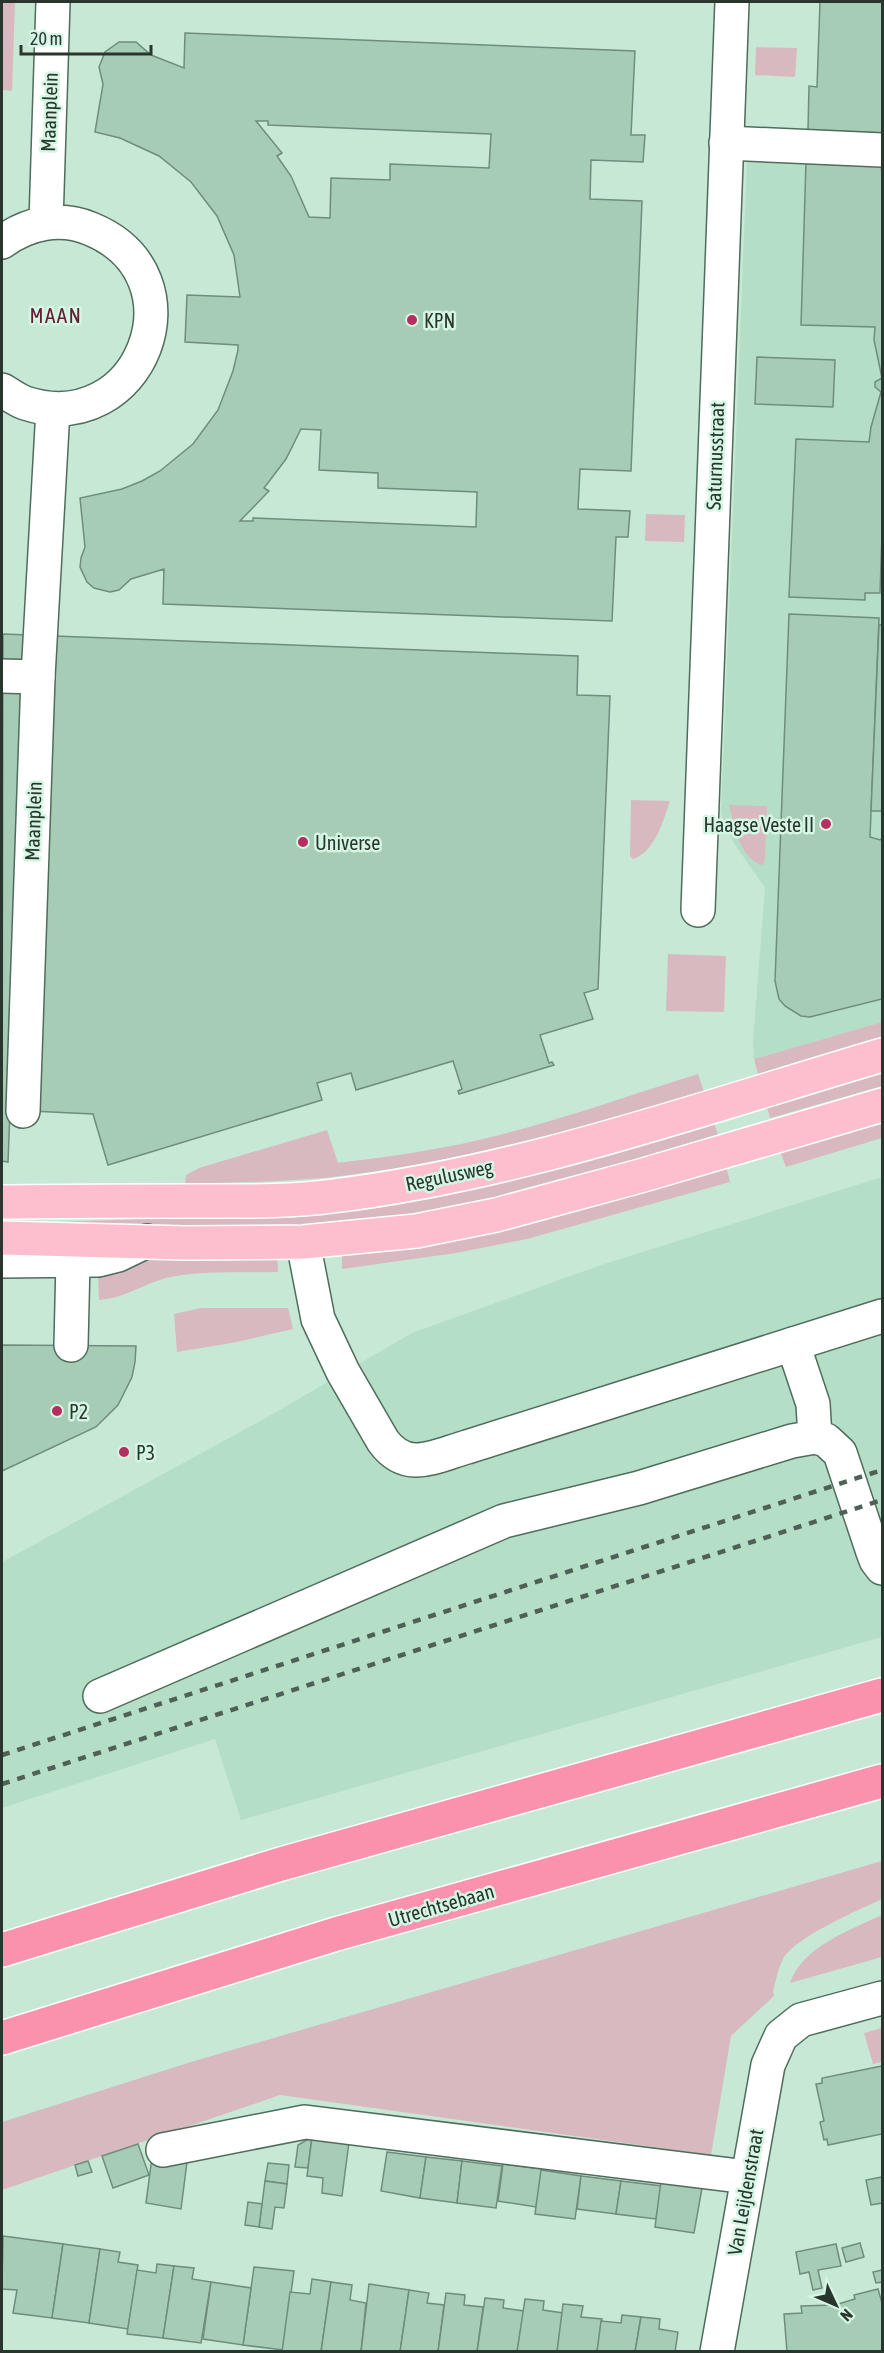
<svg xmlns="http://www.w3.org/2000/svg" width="884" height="2353" font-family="'Asap Condensed',sans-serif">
  <rect width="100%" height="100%" fill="#c7e8d5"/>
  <g fill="#b5dec6">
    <polygon points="747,160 882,166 882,1022 754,1059 753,1040 765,888 735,845 725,826 721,812"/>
    <polygon points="882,1177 882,1637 241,1820 215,1739 2,1808 2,1562 264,1419 412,1333 601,1265"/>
  </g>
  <g fill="#d9b9c0">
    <polygon points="2,2 15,2 12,91 2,90"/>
    <polygon points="756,47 797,48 795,77 755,75"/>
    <polygon points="646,514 685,515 684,542 645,541"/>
    <path d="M631,800l39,1c-7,20 -15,51 -37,58l-3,-3z"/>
    <path d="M729,805l38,1 -2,53 -2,6c-23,-4 -29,-41 -34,-60z"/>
    <polygon points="668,954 726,956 724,1012 666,1011"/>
    <polygon points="882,1022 882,1037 758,1074 754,1059"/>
    <polygon points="882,1070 882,1086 770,1118 766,1104"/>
    <path d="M698,1074l6,18c-116,34 -234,68 -355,83 -54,7 -109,7 -164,9l1,-9 13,-7 128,-38 11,33c39,-5 78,-10 118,-18 82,-17 162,-46 242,-71z"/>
    <path d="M713,1119l5,16c-98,30 -197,61 -298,78 -120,20 -242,13 -363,9l223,-8z"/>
    <polygon points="882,1119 882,1138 786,1167 779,1149"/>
    <polygon points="726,1166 730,1182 527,1239 456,1253 342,1269 342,1249"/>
    <path d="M277,1253l1,19c-36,1 -73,-2 -108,5 -25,6 -45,21 -71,23l-1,-25 42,-19z"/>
    <polygon points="201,1308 288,1308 293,1329 237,1342 177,1352 174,1314"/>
    <path d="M882,1861v38c-23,11 -87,38 -99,60 -5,9 -7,22 -10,32l1,5 -43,40 -20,119 -431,-60 -278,95v-68l189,-60z"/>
    <path d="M882,1915v42l-92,26c12,-36 60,-53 92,-68z"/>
    <polygon points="882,2028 882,2062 873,2064 864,2033"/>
  </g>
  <g fill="#a6ccb6" stroke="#6f8d7c" stroke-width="1.5" fill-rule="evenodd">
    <polygon points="820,2 882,2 882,133 808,130 809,86 817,87"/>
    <path d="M185,33l450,18 -4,84h14l-2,27 -52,-2 -1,39 52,2 -11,270 -51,-2 -2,40 52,2 -2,26h-12l-4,84 -449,-17 1,-35 -33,10 -12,11 -9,2 -16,-4 -7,-6 -7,-15 1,-9 4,-11 -5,-49 42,-9 20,-8 18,-10 33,-27 25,-34 15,-39 5,-21v-5l-53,-3 2,-47 53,2 -6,-42 -17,-39 -26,-34 -32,-26 -39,-18 -25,-6 8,-48 -4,-17 6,-15 14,-10h17l15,13 33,13zM256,121h12v4l223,9 -2,34 -99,-4v16l-59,-2 -1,40 -21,-1 -18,-41 -14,-20 5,-3zM301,429l20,1 -2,40 59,3v15l99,4 -1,35 -223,-9v3h-13l29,-30 -5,-3 22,-29z"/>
    <polygon points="806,162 881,166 882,173 882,535 880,593 865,593 865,600 789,597 796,439 869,442 871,427 881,392 875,387 875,382 882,378 874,340 875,327 801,325"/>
    <polygon points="757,357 835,360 833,407 755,404"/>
    <polygon points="789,614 879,618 870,837 880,840 882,838 882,999 810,1017 801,1016 785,1006 779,999 775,981"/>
    <polygon points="879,625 882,625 882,811 871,811"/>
    <polygon points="3,634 578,656 577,695 610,696 598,989 584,993 593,1019 540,1035 549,1063 552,1062 554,1065 459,1094 458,1091 462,1089 453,1061 356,1090 351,1073 317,1083 322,1100 108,1165 93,1114 10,1110 8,1162 2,1161"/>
    <polygon points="2,1345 136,1346 135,1362 132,1377 118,1405 96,1427 2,1471"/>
    <polygon points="882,2066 882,2134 828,2145 827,2139 824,2140 820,2122 824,2121 816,2084 822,2083 822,2078"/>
    <polygon points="312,2137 308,2168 295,2167 298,2145"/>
    <polygon points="312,2137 349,2142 342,2196 322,2193 323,2178 307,2176"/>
    <polygon points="138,2144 149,2175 113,2188 102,2156"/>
    <polygon points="387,2152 426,2157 420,2198 381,2191"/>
    <polygon points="152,2157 187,2162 181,2209 146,2203"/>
    <polygon points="426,2157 462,2161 457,2203 420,2198"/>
    <polygon points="88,2161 92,2172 78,2176 75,2165"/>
    <polygon points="462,2161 502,2166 496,2208 457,2203"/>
    <polygon points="268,2163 289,2165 287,2184 265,2181"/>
    <polygon points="503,2164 542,2169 536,2207 498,2201"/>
    <polygon points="541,2170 581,2176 575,2219 535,2214"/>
    <polygon points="581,2176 621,2181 616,2214 577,2209"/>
    <polygon points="882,2177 882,2203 871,2205 866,2180"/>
    <polygon points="265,2181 287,2184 284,2208 275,2207 272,2229 259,2227"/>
    <polygon points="621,2181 662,2186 656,2219 616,2214"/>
    <polygon points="661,2181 702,2188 694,2233 655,2227"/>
    <polygon points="248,2202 262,2204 259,2227 245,2225"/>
    <polygon points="3,2236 63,2244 52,2318 13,2313 17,2290 2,2289"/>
    <polygon points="860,2243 864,2257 846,2262 842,2248"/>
    <polygon points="63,2244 100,2249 89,2323 52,2318"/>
    <polygon points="836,2244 841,2266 818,2270 822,2288 813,2290 809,2272 800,2274 796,2252"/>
    <polygon points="100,2249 120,2252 118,2262 138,2265 128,2329 89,2323"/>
    <polygon points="157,2264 174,2266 163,2338 127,2334 137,2270 156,2273"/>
    <polygon points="174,2266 194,2268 192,2279 211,2282 201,2343 163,2338"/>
    <polygon points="254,2267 294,2271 283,2350 243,2345"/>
    <polygon points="882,2270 882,2282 876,2283 873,2272"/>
    <polygon points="312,2279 331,2282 321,2352 282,2352 290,2292 310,2294"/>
    <polygon points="211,2282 251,2288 243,2345 203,2339"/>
    <polygon points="331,2282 352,2285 350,2300 366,2303 361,2352 321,2352"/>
    <polygon points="369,2284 409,2290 400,2352 361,2352"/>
    <polygon points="878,2289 882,2303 882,2352 787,2352 784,2314 802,2313 801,2306 835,2305 855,2299 854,2295"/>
    <polygon points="409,2290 429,2293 427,2303 444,2305 438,2352 400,2352"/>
    <polygon points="446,2293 465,2295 464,2305 483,2307 477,2352 438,2352"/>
    <polygon points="485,2298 504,2300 503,2308 524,2311 517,2352 477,2352"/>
    <polygon points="525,2299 544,2301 543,2310 563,2313 557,2352 517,2352"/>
    <polygon points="563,2304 583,2306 581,2317 602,2319 597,2352 557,2352"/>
    <polygon points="622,2315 641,2317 635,2352 597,2352 601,2321 621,2323"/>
    <polygon points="641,2317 660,2319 659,2329 678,2332 675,2352 635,2352"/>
  </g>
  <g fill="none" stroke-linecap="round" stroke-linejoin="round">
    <g stroke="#4f6c5c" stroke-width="36">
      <g id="minor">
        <polyline points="726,143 882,150"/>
        <polyline points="46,222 53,2"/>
        <path d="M2,242c26,-19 58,-26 89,-13 114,47 50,212 -66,174 -8,-3 -16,-9 -23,-13"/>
        <polyline points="2,676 38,677"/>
        <polyline points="698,910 732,2"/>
        <polyline points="23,1111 38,677 53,409"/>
        <path d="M303,1242l15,77 25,53 40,69c24,33 52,15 84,6l415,-131"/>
        <polyline points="2,1261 98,1260 118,1255 147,1241"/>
        <polyline points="793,1344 813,1404 815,1437 826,1440 840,1453 873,1552 876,1560 882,1568"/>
        <polyline points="71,1345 73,1262"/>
        <polyline points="100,1696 504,1521 639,1488 792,1441 815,1437"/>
        <polyline points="163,2150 305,2122 747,2177"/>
        <polyline points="717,2352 768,2065 781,2036 801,2020 882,1998"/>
      </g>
    </g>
    <g stroke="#fff" stroke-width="36">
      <g id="major">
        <path d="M2,1202c65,-1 130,-1 195,-1 45,0 91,1 136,-5 188,-23 369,-88 549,-141"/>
        <polyline points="2,1238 185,1243 303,1242 416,1231 496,1215 640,1176 882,1105"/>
      </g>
    </g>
    <g stroke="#fff" stroke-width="36">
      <g id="highway">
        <polyline points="2,1950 281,1864 882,1695"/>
        <polyline points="2,2038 336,1934 882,1781"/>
      </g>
    </g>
    <use href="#minor" stroke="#fff" stroke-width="33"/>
    <use href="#major" stroke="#fdbece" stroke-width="33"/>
    <use href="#highway" stroke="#fb92ad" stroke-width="33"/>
    <g stroke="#4f6056" stroke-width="4.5" stroke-dasharray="8 8" stroke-linecap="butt">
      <polyline points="2,1755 882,1470"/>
      <polyline points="2,1784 882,1500"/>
    </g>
  </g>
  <g fill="#b92c60" stroke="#d4f6e2" stroke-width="2">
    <circle cx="412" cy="320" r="6"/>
    <circle cx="826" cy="824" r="6"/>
    <circle cx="303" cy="842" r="6"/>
    <circle cx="57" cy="1411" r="6"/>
    <circle cx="124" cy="1452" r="6"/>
  </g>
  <g text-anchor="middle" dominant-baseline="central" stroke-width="5" stroke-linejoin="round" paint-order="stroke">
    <g font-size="20" fill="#29362e" stroke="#d4f6e2">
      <text transform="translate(49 112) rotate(-88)">Maanplein</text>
      <text transform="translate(715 456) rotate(-88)">Saturnusstraat</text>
      <text transform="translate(33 821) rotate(-88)">Maanplein</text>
      <text transform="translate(449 1175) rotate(-12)">Regulusweg</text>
      <text transform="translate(441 1905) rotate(-16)">Utrechtsebaan</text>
      <text transform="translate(745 2192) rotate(-80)">Van Leijdenstraat</text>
    </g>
    <g font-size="20" fill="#29362e" stroke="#d4f6e2" text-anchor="start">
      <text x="424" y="320">KPN</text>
      <text x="814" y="824" text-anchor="end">Haagse Veste II</text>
      <text x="315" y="842">Universe</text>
      <text x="69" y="1411">P2</text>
      <text x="136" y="1452">P3</text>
    </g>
    <g font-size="21" letter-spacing="1.5" fill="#621e34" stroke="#d4f6e2">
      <text x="56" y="315">MAAN</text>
    </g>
  </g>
  <rect width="884" height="2353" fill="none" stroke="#29362e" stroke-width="6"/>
  <g transform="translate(836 2305) rotate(134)" stroke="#d4f6e2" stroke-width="4.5" paint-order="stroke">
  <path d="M0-4.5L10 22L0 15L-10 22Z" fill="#29362e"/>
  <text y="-9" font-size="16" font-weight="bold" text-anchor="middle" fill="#29362e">N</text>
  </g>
  <path d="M21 45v9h130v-9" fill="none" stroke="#29362e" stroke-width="3"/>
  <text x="30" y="45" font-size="18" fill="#29362e" stroke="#d4f6e2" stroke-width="4.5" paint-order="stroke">20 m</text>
</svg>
